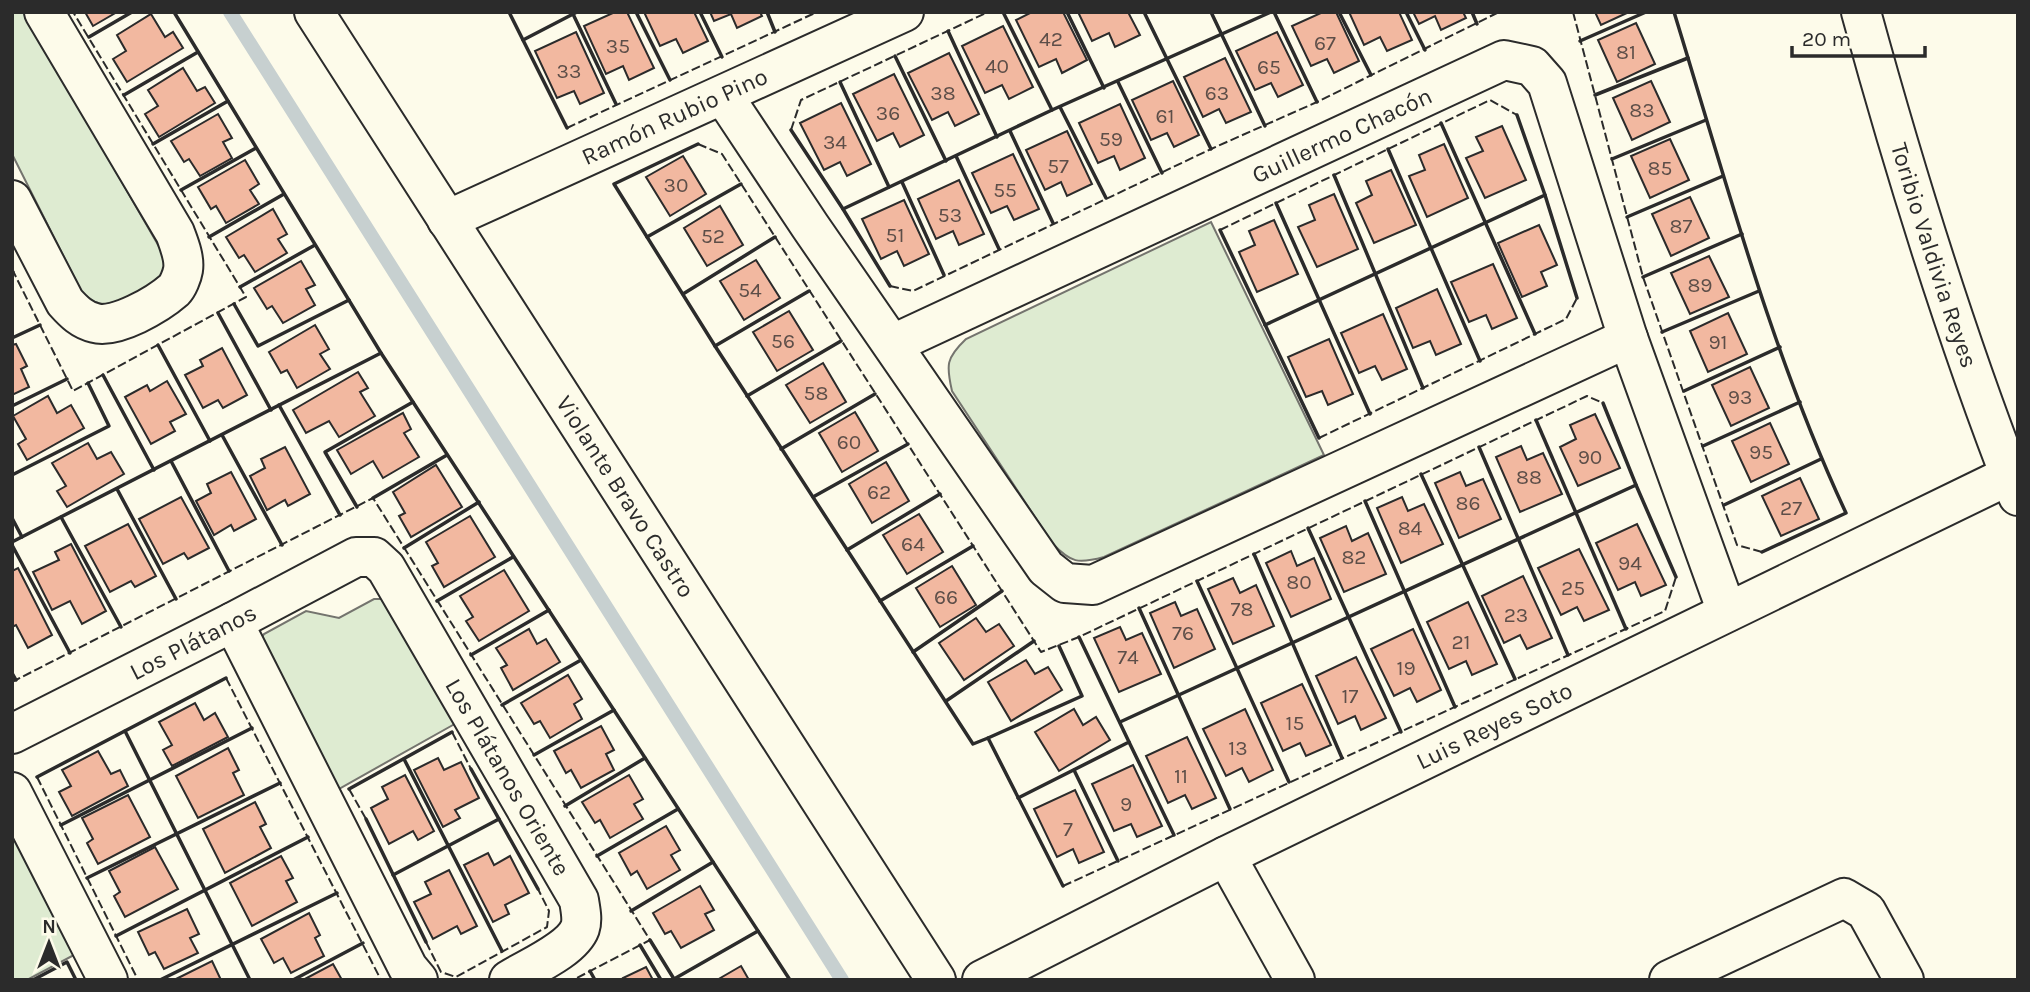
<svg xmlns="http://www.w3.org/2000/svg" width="2030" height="992" font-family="Karla,sans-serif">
  <rect width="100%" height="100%" fill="#fdfbea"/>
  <g fill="#deebd1" stroke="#74746e" stroke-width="2">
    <path d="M12,12h12l137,238c2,5 5,12 4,17 -3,17 -42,37 -58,37 -10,1 -17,-5 -25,-11l-70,-139z"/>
    <path d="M1211,222l113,233 -220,102c-26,7 -33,6 -52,-14l-100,-152c-6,-26 -6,-33 14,-52z"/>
    <polygon points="374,599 383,599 460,721 337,790 261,639 264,634 306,611 339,618"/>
    <polygon points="12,828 74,955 27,980 12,980"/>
  </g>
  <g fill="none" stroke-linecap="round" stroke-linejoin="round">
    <polyline stroke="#c7d0d0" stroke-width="14" points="230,12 842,980"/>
  </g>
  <g fill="#f2b8a0" stroke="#2b2b2b" stroke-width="2">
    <polygon points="85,12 117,12 93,26"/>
    <polygon points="615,12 627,12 654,68 629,80 623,66 606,74 584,26"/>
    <polygon points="644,12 694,12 708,41 683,53 676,39 660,46"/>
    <polygon points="710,12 760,12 762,16 737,28 731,14 714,21"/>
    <polygon points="1032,12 1063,12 1087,60 1062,73 1056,59 1039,67 1016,20"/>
    <polygon points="1078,12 1128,12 1140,35 1115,47 1109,33 1092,41"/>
    <polygon points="1323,12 1336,12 1359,61 1334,73 1327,59 1311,66 1292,26"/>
    <polygon points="1349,12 1399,12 1412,40 1387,51 1380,37 1364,45"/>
    <polygon points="1413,12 1463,12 1466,18 1441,30 1435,16 1419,24"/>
    <polygon points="1595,12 1629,12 1601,25"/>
    <polygon points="151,14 165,37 173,32 183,48 127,82 113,59 126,51 117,35"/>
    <polygon points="1636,23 1655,64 1617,82 1598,40"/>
    <polygon points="1003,26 1033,87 1009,99 1002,85 985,93 962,46"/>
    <polygon points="576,32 604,93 580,104 574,91 557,98 535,51"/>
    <polygon points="1277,32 1303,85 1278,97 1271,83 1255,90 1236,51"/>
    <polygon points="949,53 979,114 955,126 948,112 932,120 908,73"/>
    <polygon points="1225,58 1251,112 1226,123 1219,109 1203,117 1184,77"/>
    <polygon points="183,68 197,91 205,87 215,103 159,137 145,114 158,106 148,90"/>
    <polygon points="894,74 924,135 900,147 893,133 877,141 853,94"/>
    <polygon points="1173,81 1199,135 1174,147 1167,133 1151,140 1132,100"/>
    <polygon points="1651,81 1670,122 1632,140 1613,98"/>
    <polygon points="841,103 871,164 847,176 840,162 824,170 800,123"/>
    <polygon points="1120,104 1145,158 1120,170 1114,156 1098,163 1079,123"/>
    <polygon points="218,114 232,138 223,142 232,158 200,176 189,159 184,162 171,141"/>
    <polygon points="1502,126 1526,180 1485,198 1466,158 1483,151 1476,137"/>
    <polygon points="1067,131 1092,184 1067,196 1061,182 1045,190 1026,150"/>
    <polygon points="1670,139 1689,180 1650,198 1631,156"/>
    <polygon points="1444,144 1468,198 1427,217 1409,176 1425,170 1419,155"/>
    <polygon points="1013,154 1039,209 1014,220 1007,206 991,213 972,173"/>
    <polygon points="683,156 706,194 670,216 646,177"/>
    <polygon points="245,160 259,184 250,190 259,204 226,223 216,206 211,209 198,187"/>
    <polygon points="1391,170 1416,225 1374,243 1356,203 1372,195 1366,181"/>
    <polygon points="959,180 984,234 959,245 953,231 936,239 918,199"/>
    <polygon points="1334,194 1358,249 1317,267 1298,227 1315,220 1309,205"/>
    <polygon points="1690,197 1709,238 1671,256 1652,214"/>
    <polygon points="904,200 929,254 904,266 897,251 881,259 862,219"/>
    <polygon points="720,206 743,245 707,266 684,228"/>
    <polygon points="273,209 287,234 278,239 287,253 255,272 244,255 239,258 226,237"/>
    <polygon points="1274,220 1298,274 1257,292 1239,252 1255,245 1249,231"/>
    <polygon points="1539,225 1557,265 1541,272 1547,286 1522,297 1498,243"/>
    <polygon points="1709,256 1729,297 1690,314 1671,273"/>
    <polygon points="756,260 780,298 744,320 720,281"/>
    <polygon points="301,261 315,285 306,289 315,305 283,323 272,306 267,309 254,288"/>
    <polygon points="1493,264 1517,318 1492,329 1486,315 1469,322 1451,282"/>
    <polygon points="1437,289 1461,344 1436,355 1430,341 1413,348 1396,308"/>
    <polygon points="789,311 813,350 777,371 753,332"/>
    <polygon points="1728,313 1747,354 1708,372 1690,331"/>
    <polygon points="1383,314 1407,369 1382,380 1375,366 1359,373 1341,333"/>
    <polygon points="315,325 329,349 320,354 330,369 297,388 287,370 281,373 269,352"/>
    <polygon points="1329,339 1353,394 1328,405 1322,391 1306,397 1288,357"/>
    <polygon points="16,344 27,366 21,369 29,387 12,395 12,345"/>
    <polygon points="222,348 247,395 223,408 218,400 203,408 185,375 203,366 200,360"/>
    <polygon points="823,363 846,402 810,423 786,385"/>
    <polygon points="1750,367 1769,408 1731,426 1712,385"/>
    <polygon points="358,372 368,388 360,392 375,416 339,437 329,421 306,433 293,410"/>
    <polygon points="167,381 186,414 170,422 175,431 151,444 125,397 147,385 150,391"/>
    <polygon points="48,396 57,413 71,405 84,428 27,460 18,444 26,439 13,416"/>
    <polygon points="855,412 878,451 842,472 819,433"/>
    <polygon points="403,413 411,429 404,433 419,457 383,478 373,461 351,474 337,450"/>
    <polygon points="1595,414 1620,468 1578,486 1560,447 1576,439 1570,425"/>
    <polygon points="1770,423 1789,464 1751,482 1732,441"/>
    <polygon points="88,443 97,459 111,452 124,474 67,507 57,491 66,486 52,463"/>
    <polygon points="1521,446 1527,460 1543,453 1562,494 1520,512 1496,457"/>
    <polygon points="285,447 310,494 288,506 285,500 267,510 250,476 265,468 261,459"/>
    <polygon points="886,462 909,501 872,523 849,484"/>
    <polygon points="436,465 462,507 411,537 399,516 405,513 393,492"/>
    <polygon points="231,472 256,519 234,531 231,525 214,535 196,501 211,493 207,484"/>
    <polygon points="1460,472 1466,486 1483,479 1501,519 1459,538 1435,483"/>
    <polygon points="1800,478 1819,519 1781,536 1762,496"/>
    <polygon points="181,497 209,548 188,559 184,553 163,564 139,519"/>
    <polygon points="1402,497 1408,511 1424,504 1443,544 1401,563 1377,508"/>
    <polygon points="919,514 943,552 907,574 883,535"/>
    <polygon points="470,516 495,557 444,587 432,566 438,563 426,542"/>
    <polygon points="128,524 156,576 135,587 131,581 110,592 85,546"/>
    <polygon points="1637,524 1666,585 1641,596 1635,582 1618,590 1596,543"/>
    <polygon points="1346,526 1352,541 1368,533 1386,574 1344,592 1320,538"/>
    <polygon points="71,544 106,611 82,624 70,601 52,610 33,572 59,560 55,552"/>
    <polygon points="1579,549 1609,610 1584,621 1577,607 1561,615 1538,568"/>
    <polygon points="1291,551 1297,566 1314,558 1331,599 1291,617 1266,563"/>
    <polygon points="952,566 976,605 940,627 916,588"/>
    <polygon points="18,568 52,635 28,648 16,625 12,627 12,571"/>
    <polygon points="504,570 529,611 479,641 466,621 473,617 460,596"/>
    <polygon points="1523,576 1552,638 1527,649 1520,635 1504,643 1482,596"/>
    <polygon points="1233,578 1240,593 1256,585 1274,626 1233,644 1208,589"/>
    <polygon points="1175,602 1181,616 1197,609 1215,649 1174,668 1150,613"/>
    <polygon points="1468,602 1497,664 1472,675 1466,661 1449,669 1427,622"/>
    <polygon points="976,618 986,632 999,624 1014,646 964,680 939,643"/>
    <polygon points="1120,627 1126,640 1142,633 1161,674 1119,692 1094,638"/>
    <polygon points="529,629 537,644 546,639 560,662 513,690 501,668 507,665 496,648"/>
    <polygon points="1413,629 1441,690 1417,702 1410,688 1394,696 1371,649"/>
    <polygon points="1356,657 1386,718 1361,730 1355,716 1338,724 1316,676"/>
    <polygon points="1026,660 1035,674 1048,667 1062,690 1011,721 988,682"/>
    <polygon points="568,675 582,699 574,704 582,719 550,738 540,721 534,724 521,703"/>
    <polygon points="1302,684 1331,745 1306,756 1300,743 1283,751 1261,703"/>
    <polygon points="195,703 204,720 215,713 228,737 172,766 163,750 172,745 159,722"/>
    <polygon points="1074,709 1083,725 1096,717 1110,740 1059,771 1035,732"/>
    <polygon points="1245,709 1273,770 1249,782 1242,768 1226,776 1203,729"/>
    <polygon points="601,726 614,750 606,754 614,770 581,788 571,770 566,773 554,751"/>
    <polygon points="1187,737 1216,798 1192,809 1185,795 1168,803 1146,756"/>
    <polygon points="228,748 239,770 233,773 244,795 198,818 176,776"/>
    <polygon points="98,751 111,774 120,770 128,786 72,816 59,792 71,786 62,770"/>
    <polygon points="438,758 444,770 461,762 479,798 455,810 460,818 443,827 414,770"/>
    <polygon points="1133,765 1162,826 1137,837 1131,824 1114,831 1092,784"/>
    <polygon points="405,775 434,831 418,840 413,831 389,844 371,808 388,799 382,787"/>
    <polygon points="629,775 643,799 634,804 643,819 610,838 600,820 595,823 582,802"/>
    <polygon points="1075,790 1104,852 1079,863 1073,849 1057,857 1034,809"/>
    <polygon points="128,795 150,837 98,864 87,843 93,839 82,818"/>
    <polygon points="255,802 266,824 260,827 271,848 225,873 203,829"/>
    <polygon points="666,826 680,850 671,855 680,870 647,889 637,871 631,875 619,853"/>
    <polygon points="155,847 178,889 125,917 114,896 120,892 109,871"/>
    <polygon points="488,853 494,865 510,856 529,893 505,905 509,914 493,922 464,865"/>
    <polygon points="281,856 293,878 286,881 297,902 252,926 230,883"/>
    <polygon points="449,870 477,926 461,934 457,926 433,939 414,902 431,894 425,882"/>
    <polygon points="700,886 714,910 705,914 714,930 681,948 671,931 665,934 653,913"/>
    <polygon points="187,909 199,934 190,938 198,953 164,969 155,952 149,955 138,932"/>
    <polygon points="309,913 320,935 315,938 324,956 291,973 283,958 274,963 261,939"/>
    <polygon points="212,961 221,980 174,980"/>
    <polygon points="333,964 342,980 303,980"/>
    <polygon points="741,966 749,980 717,980"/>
    <polygon points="646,967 653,980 624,980 623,978"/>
  </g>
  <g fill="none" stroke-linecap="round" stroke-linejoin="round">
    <g stroke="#2b2b2b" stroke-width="42">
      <g id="street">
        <path id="s1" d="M314,12l622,968"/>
        <path id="s2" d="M1861,12c45,164 95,326 157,484"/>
        <polyline points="723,95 810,226 1046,568 1065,583 1093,585 1628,338"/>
        <path d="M12,200l53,102c9,10 17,18 30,21 21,6 63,-19 79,-33 4,-4 8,-14 9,-20 2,-12 -4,-26 -8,-37l-131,-221"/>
        <path id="s3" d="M447,220l457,-208"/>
        <path id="s4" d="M893,344l611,-284 28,6 15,17 81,255 99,274"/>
        <polyline points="233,622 408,968 418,980"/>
        <path id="s5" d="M12,734l221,-112 123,-65h18l12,11 193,332c1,8 4,19 1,28 -8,22 -52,40 -71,52"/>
        <polyline points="12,792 108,980"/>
        <polyline points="1226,856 1295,980"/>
        <path id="s6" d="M982,980l244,-124 784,-381"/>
        <polyline points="1669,980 1844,898 1866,911 1904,980"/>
      </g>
    </g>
    <use href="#street" stroke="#fdfbea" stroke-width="38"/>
    <g stroke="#2b2b2b" stroke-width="2" stroke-dasharray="9 3.5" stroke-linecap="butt">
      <polyline points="1573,12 1643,277 1737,545 1762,552"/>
      <polyline points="567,128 817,12"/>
      <polyline points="791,130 801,100 988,12"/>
      <polyline points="698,144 722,154 1041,652 1079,637 1587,396 1603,403"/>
      <polyline points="1220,230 1490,100 1517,115"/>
      <polyline points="12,269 73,391 246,297 73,12"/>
      <polyline points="890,286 913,291 1211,149 1317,102 1499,12"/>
      <polyline points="1319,438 1566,319 1577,298"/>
      <polyline points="226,678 381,980"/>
      <polyline points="12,682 373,498 650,940 573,980"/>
      <polyline points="452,732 471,769"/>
      <polyline points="37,777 138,980"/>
      <polyline points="349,789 366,819"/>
      <polyline points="1063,886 1665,611 1676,577"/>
      <polyline points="426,942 441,972 456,977 547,927 549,911 538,889"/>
    </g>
    <g stroke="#2b2b2b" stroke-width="3.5">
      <polyline points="509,12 567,128"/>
      <polyline points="636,12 670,80"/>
      <polyline points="700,12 722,57"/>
      <polyline points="767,12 775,32"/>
      <polyline points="1003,12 1052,110"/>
      <polyline points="1067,12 1104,88"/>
      <polyline points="1144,12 1211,149"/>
      <polyline points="1211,12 1265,126"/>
      <polyline points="1274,12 1317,102"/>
      <polyline points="1339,12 1371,75"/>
      <polyline points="1406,12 1425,50"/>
      <polyline points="1472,12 1477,24"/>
      <path d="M1674,12c52,169 97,340 172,501l-84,39"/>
      <polyline points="573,14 616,104"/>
      <polyline points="948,31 997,137"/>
      <polyline points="89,37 132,12"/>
      <polyline points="523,40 577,12"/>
      <polyline points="1580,41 1646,12"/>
      <polyline points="895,56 946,161"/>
      <polyline points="840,82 889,187"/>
      <polyline points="1118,82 1162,173"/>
      <polyline points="124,95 198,52"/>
      <polyline points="1595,95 1688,58"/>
      <polyline points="1060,107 1106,198"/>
      <polyline points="1441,123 1535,334"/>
      <polyline points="791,130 843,209 890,286"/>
      <polyline points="1010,131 1053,223"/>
      <polyline points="153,144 228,101"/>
      <polyline points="698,144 614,184 715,346 973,744 988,738 1063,886"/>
      <polyline points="1388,149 1480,361"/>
      <polyline points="956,156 999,249"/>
      <polyline points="1612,159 1706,120"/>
      <polyline points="1334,175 1423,388"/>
      <polyline points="902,182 944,275"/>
      <polyline points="181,190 256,148"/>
      <polyline points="1545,195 1577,298"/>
      <polyline points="1276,203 1370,414"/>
      <polyline points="843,209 1052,110 1271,12"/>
      <polyline points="1627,217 1723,176"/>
      <polyline points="1220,230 1319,438"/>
      <polyline points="209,237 284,194"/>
      <polyline points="647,237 741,184"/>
      <polyline points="12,272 13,272"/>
      <polyline points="1643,277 1742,234"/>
      <polyline points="240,287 315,245"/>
      <polyline points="683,294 775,237"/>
      <polyline points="234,304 258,346 349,300"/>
      <polyline points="218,313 271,410"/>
      <polyline points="1265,325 1545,195 1517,115"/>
      <polyline points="1662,332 1759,291"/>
      <polyline points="12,338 40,325"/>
      <polyline points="158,345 210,441"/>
      <polyline points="715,346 809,291"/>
      <polyline points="381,353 790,980"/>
      <polyline points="103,375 154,470"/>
      <polyline points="1684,391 1780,347"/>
      <polyline points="747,396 841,341"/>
      <polyline points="1603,403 1636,485"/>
      <polyline points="279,405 340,515"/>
      <polyline points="12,406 67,379"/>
      <polyline points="1536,420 1626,629"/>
      <polyline points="222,435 282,545"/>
      <polyline points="1703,446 1800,402"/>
      <polyline points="1479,447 1568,655"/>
      <polyline points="781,449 875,394"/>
      <polyline points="171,461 229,571"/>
      <polyline points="1421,474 1515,679"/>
      <polyline points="12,475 109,426 88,383"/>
      <polyline points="117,489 176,599"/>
      <polyline points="813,497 908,444"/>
      <polyline points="373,498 447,455"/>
      <polyline points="1365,501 1455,707"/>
      <polyline points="1724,505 1821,459"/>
      <polyline points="357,507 325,452 413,402"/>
      <polyline points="61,517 121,627"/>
      <polyline points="12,518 22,537"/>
      <polyline points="1308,528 1401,732"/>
      <polyline points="12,542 381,353 174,12"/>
      <polyline points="12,545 70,653"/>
      <polyline points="404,548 479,502"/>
      <polyline points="847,550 940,494"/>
      <polyline points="1254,554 1342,758"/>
      <polyline points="1197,581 1289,782"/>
      <polyline points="437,601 513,557"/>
      <polyline points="880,601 973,546"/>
      <polyline points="1139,608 1230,809"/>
      <polyline points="913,652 1002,591"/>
      <polyline points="471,655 549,610"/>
      <polyline points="12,673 16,680"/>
      <polyline points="946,701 1034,641"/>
      <polyline points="502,705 581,660"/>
      <polyline points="1120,722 1636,485 1676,577"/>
      <polyline points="125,731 250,980"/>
      <polyline points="988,738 1082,696 1059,646"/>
      <polyline points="1129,742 1174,835"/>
      <polyline points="534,755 614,710"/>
      <polyline points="404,759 502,951"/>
      <polyline points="471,769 538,889"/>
      <polyline points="1074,770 1118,861"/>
      <polyline points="37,777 226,678"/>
      <polyline points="349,789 452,732"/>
      <polyline points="1018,798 1129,742 1079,637"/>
      <polyline points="565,806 645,758"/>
      <polyline points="366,819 426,942"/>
      <polyline points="61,825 252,728"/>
      <polyline points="597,856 678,809"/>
      <polyline points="393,875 499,819"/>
      <polyline points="87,878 280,783"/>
      <polyline points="631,911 713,862"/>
      <polyline points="116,936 308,837"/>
      <polyline points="650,940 674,979 758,931"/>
      <polyline points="640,945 661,980"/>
      <polyline points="590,971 595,980"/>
      <polyline points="33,980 67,962 76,980"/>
      <polyline points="160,980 337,893"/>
      <polyline points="293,980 363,943"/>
    </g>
  </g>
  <g text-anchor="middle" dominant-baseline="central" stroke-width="5" stroke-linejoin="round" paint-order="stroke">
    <g font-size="21" fill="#5d4e48">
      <text x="1051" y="39">42</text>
      <text x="1325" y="43">67</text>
      <text x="618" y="46">35</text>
      <text x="1626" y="52">81</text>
      <text x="997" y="66">40</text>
      <text x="1269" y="67">65</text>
      <text x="569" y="71">33</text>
      <text x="943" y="93">38</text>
      <text x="1217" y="93">63</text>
      <text x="1642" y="110">83</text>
      <text x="888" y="113">36</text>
      <text x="1165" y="116">61</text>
      <text x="1111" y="139">59</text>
      <text x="835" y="142">34</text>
      <text x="1058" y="166">57</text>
      <text x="1660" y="168">85</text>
      <text x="676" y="185">30</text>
      <text x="1005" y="190">55</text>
      <text x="950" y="215">53</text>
      <text x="1681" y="226">87</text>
      <text x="895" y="235">51</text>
      <text x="713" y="236">52</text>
      <text x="1700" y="285">89</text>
      <text x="750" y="290">54</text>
      <text x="783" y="341">56</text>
      <text x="1718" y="342">91</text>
      <text x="816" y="393">58</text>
      <text x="1740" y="397">93</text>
      <text x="849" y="442">60</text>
      <text x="1761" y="452">95</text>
      <text x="1590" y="457">90</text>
      <text x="1529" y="477">88</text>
      <text x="879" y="492">62</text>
      <text x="1468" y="503">86</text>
      <text x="1791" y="508">27</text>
      <text x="1410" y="528">84</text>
      <text x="913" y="544">64</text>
      <text x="1354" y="557">82</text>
      <text x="1630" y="563">94</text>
      <text x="1299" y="582">80</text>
      <text x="1573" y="588">25</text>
      <text x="946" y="597">66</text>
      <text x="1242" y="609">78</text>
      <text x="1516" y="615">23</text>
      <text x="1183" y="633">76</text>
      <text x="1461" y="642">21</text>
      <text x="1128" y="657">74</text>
      <text x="1406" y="668">19</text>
      <text x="1350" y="696">17</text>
      <text x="1295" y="723">15</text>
      <text x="1238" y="748">13</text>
      <text x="1181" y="776">11</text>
      <text x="1126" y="804">9</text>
      <text x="1068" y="829">7</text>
    </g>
    <g font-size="24" fill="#2b2b2b" stroke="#fdfbea">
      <text stroke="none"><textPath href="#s3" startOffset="250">Ramón Rubio Pino</textPath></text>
      <text stroke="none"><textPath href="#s4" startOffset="495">Guillermo Chacón</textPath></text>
      <text stroke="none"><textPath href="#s2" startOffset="254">Toribio Valdivia Reyes</textPath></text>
      <text stroke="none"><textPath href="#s1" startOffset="576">Violante Bravo Castro</textPath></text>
      <text stroke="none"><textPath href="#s5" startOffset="203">Los Plátanos</textPath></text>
      <text stroke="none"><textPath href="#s6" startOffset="572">Luis Reyes Soto</textPath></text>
      <text stroke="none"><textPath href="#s5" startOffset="663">Los Plátanos Oriente</textPath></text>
    </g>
  </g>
  <rect width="2030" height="992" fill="none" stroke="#2b2b2b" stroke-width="28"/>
  <g transform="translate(49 943)" stroke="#fdfbea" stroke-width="5" paint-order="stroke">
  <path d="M0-5L12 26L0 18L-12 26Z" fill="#2b2b2b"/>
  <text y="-10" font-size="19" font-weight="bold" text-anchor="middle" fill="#2b2b2b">N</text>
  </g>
  <path d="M1792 46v10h133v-10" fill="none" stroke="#2b2b2b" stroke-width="3.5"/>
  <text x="1802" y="46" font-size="21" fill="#2b2b2b" stroke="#fdfbea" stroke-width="5" paint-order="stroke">20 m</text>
</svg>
